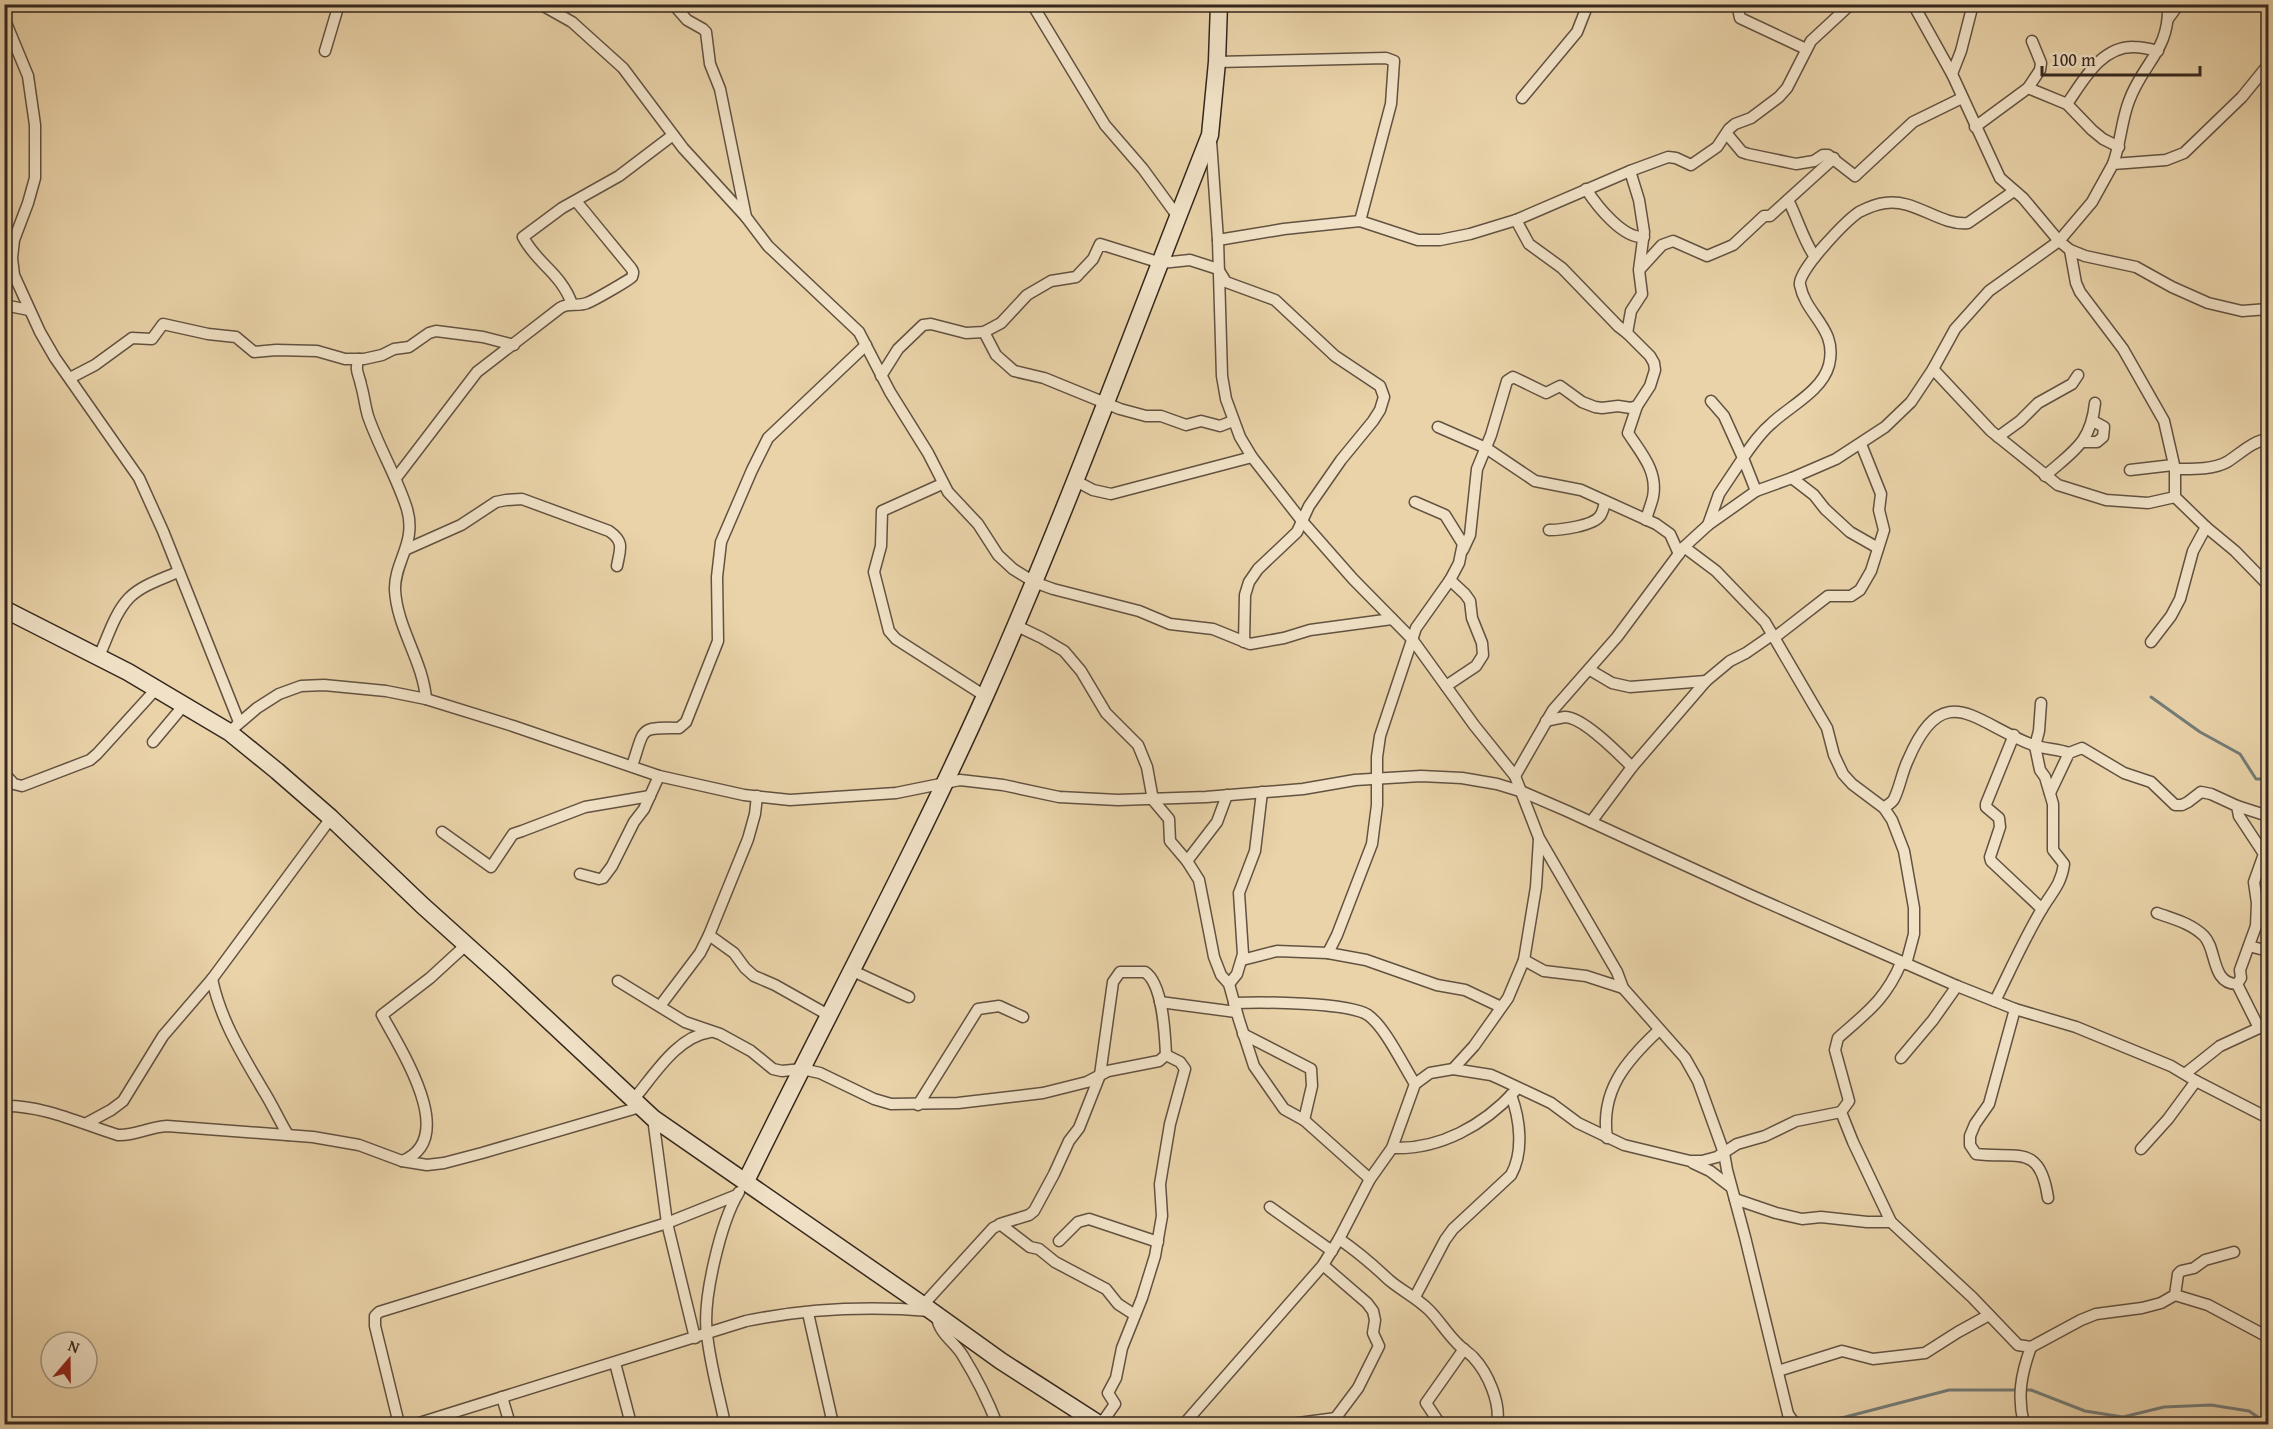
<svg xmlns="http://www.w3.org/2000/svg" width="2273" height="1429" font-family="'Gentium Book Plus',serif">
  <rect width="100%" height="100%" fill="#ead3a9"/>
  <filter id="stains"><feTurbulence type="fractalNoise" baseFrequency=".00333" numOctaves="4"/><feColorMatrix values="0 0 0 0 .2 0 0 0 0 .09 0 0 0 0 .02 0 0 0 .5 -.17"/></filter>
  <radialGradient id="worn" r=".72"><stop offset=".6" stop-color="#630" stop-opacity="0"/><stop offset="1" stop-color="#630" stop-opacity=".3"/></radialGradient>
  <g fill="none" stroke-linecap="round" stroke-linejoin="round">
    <g stroke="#747c79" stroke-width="3">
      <polyline points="2151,697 2200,732 2240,754 2256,779 2268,779"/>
      <polyline points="2025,1390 2031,1390 2085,1411 2123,1417 2164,1407 2211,1405 2249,1411 2268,1424"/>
      <polyline points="1798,1424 1830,1421 1949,1390 2018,1390"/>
    </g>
    <g stroke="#625241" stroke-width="13">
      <g id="street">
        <polyline points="540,4 572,22 623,68 683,148 746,217 768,246 859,332 890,392 928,453 948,492 978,524 998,555 1013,569 1034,582 1053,589 1139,611 1170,624 1213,629 1250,644 1284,638 1310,630 1392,619"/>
        <polyline points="673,4 687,20 703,29 706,32 710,64 720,89 746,217"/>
        <polyline points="1032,4 1105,125 1143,169 1178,217"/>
        <polyline points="1737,4 1740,18 1806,49"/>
        <polyline points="1913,4 1952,74 2000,178 2023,198 2059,241 2070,250 2085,256 2136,267 2172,287 2208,303 2242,311 2268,309"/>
        <polyline points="4,18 28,76 35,125 35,178 28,203 14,240 12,258 14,275 40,332 55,358 139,478 163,531 239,722"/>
        <polyline points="2168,19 2179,4"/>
        <polyline points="325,51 339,4"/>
        <polyline points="1217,62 1386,58 1394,61 1391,104 1360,221"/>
        <polyline points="1952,74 1961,51 1973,4"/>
        <polyline points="2028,88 2067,104 2092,130 2103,139 2119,147"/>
        <polyline points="1522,98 1577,32 1588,4"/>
        <path d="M2067,104c16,-23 34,-58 67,-57 8,0 16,2 24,4"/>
        <polyline points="1975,127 2028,88 2040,70 2041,63 2032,41"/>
        <polyline points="1727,134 1742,152 1748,154 1796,164 1814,161 1823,155 1828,155 1855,176 1913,122 1962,98"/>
        <polyline points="1211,141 1218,240 1222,376 1226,399 1240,437 1252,457 1302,521 1353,579 1412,639 1474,725 1515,776 1539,838 1617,972 1623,988 1685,1058 1698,1081 1724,1153 1727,1170 1745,1237 1788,1414 1795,1424"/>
        <path d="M2113,164c8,-22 8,-42 16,-63 14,-39 41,-50 39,-97"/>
        <path d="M1586,189c11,17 37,50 58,48"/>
        <path d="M1788,200c10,19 15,40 27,57"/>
        <polyline points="1516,220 1529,244 1562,268 1618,326 1627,333"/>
        <polyline points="1218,240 1284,229 1360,221 1418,240 1440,240 1470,234 1516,220 1630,171 1668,157 1676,158 1691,165 1717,147 1729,129 1735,124 1751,118 1779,97 1787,88 1811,41 1851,4"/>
        <polyline points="2070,250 2076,283 2080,292 2123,349 2164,421 2175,469 2175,497 2206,527 2235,551 2268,585"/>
        <polyline points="1640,269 1662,245 1673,241 1707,256 1733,245 1764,216 1770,216 1834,158"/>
        <polyline points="2268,272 2268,290"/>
        <path d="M572,304c-11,-31 -35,-40 -49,-67l39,-29 57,-32 54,-41"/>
        <polyline points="4,305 29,310"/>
        <polyline points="984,332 996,355 1014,371 1044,378 1120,409 1146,416 1161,416 1186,425 1201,421 1220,426 1233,421"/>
        <path d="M359,359c-5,11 0,15 2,26 3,10 4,21 7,31 11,32 29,61 39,93 10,34 -13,53 -12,81 2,38 28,71 31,109"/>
        <polyline points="1933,369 1991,431 2058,485 2106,500 2148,503 2175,497"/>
        <polyline points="881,376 898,349 923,325 931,324 966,333 984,332 1001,323 1027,295 1051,281 1076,277 1093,259 1100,244 1161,263 1190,260 1218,269 1226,282 1275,300 1335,356 1380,386 1384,397 1380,410 1373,421 1341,460 1309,506 1297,532 1258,569 1249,582 1245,595 1244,642"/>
        <polyline points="70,378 95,365 132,338 152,339 163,324 208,334 236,337 254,352 276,350 317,351 345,359 364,359 382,355 394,349 409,347 429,333 436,331 483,337 514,345"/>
        <path d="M1637,406l-9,27c13,20 30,38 25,64 -2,8 -5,15 -7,23"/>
        <polyline points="1438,427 1486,448 1535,481 1581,490 1656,524 1670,534 1679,554"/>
        <polyline points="1998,437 2020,421 2038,403 2072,384 2078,375"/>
        <polyline points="2082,442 2097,442 2103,437 2104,427 2093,421"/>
        <path d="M2175,469c16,0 37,1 52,-7 13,-8 25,-21 41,-23"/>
        <polyline points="2130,470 2173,465"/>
        <path d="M2045,476c28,-25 46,-33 50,-73"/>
        <path d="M396,478l81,-106 83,-64c9,-6 17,-1 27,-5 6,-2 44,-24 45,-26 2,-5 1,-6 -1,-9l-55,-67"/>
        <polyline points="1792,478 1814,495 1825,509 1850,532 1878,548"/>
        <polyline points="1074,480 1093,490 1111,494 1252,457"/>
        <polyline points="942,484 882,511 881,546 874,572 889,631 896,639 985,696"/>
        <path d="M1756,491l-13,-33c9,-13 17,-25 29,-35 18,-17 50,-32 57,-58 9,-37 -23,-49 -29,-80 -3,-14 46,-64 59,-73 8,-4 17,-8 26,-9 29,-5 55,23 83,20l46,-32"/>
        <polyline points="1708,525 1719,494 1743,458 1724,416 1711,401"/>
        <path d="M1549,530c12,0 44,-4 51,-14 3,-4 4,-10 5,-14"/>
        <polyline points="1684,547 1716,571 1765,622 1827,728 1834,755 1843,774 1852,784 1884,808 1892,820 1904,851 1914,908 1914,934 1906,964"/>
        <path d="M407,549l54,-24 35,-23 10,-2 16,-1 87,32c16,11 11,18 8,35"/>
        <polyline points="1463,550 1470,535 1477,469 1491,435 1507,381 1513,377 1546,393 1560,386 1582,402 1595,407 1602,408 1618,406 1631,408 1637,406 1650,386 1655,370 1654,363 1650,356 1627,333 1631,311 1642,294 1639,270 1644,232 1639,200 1630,171"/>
        <polyline points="1015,625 1042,638 1064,651 1081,671 1106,713 1138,745 1147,767 1153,800 1169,819 1170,841 1187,861 1199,880 1214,957 1221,975 1229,984 1239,1020 1254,1066 1284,1109 1304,1120 1370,1179"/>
        <polyline points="1774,638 1828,596 1851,596 1860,590 1871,571 1884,530 1879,510 1881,494 1861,444"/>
        <polyline points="2151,642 2171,616 2180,599 2193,551 2206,527"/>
        <path d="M99,656c9,-19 15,-42 30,-58 13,-13 33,-19 49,-26"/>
        <polyline points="1590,670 1612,683 1630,687 1706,681"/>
        <polyline points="1446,686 1476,666 1483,655 1482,643 1472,618 1470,601 1465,594 1450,580"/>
        <path d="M1546,721c6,-1 13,-3 19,-4 18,0 54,37 67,50"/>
        <polyline points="229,732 257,708 279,694 301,686 324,685 386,691 426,699 513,726 659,776 744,795 790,800 896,793 960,780 1003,785 1059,797 1118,800 1206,797 1303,789 1355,780 1421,776 1462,778 1497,784 1523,792 1567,811 1750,895 1957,986 2015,1009 2076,1027 2171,1066 2196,1081 2268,1118"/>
        <polyline points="2014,735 1986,804 1986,807 1999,818 2000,827 1990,857 1991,861 2042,909"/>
        <polyline points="153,742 184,705"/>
        <path d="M632,766c13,-38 6,-39 47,-38l7,-6 32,-81 -1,-64 4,-35 31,-72 16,-32 98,-93"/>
        <polyline points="4,773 14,784 22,786 90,760 97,754 157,688"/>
        <polyline points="1515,776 1553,710 1617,637 1684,547 1708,525 1756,491 1792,478 1836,459 1885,427 1911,402 1933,369 1955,329 1989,291 2059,241 2092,202 2113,164 2166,160 2184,153 2242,97 2268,65"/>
        <polyline points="2050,793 2069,753 2082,748 2124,773 2151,782 2175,805 2182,805 2188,802 2201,792 2211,794 2237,806 2239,816 2264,854 2254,882 2257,903 2256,926 2240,970 2241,978 2237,984"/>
        <polyline points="2237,806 2268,816"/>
        <path d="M1884,808c3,-3 8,-5 10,-9 6,-12 8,-27 14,-39 36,-85 68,-36 125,-15 11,4 25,4 36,8"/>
        <polyline points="1591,822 1632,767 1706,681 1730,661 1746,653 1772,635"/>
        <polyline points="442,832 491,867 513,834 522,831 585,807 650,796"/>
        <polyline points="1187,861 1217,822 1227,795"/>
        <polyline points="580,874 599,879 603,878 612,866 634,822 644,809 659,776"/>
        <path d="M2157,913c16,6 34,10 47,23 13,13 7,48 33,48l22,44 9,-4"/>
        <polyline points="709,935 734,953 745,968 754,976 775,985 830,1016"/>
        <polyline points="2249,946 2268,951"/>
        <polyline points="1328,953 1366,960 1437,985 1465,990 1501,1007"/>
        <polyline points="1242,960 1277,951 1328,953 1337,935 1372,844 1377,805 1377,757 1380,736 1416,628 1450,580 1459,563 1461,553 1463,544 1445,515 1415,502"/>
        <polyline points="1524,960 1544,971 1586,976 1623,988"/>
        <path d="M1901,963c-15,36 -35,50 -63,75l-3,12 14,51 -8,11 12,30 38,80 81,75 46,48 13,2c-10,27 -14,50 -7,77"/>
        <polyline points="853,971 909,997"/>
        <path d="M212,979c9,42 30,75 51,111 9,14 16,30 25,45"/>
        <polyline points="618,981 685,1022 720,1034 751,1051 773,1069 782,1071 802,1069 820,1073 874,1099 891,1104 958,1103 1043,1093 1087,1082 1108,1071 1159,1061 1166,1055"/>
        <polyline points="1229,984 1237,974 1243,954 1239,893 1255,851 1262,792"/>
        <path d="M1995,1001c15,-30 29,-62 47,-92 10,-17 19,-24 22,-45l-11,-14v-46l-8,-27 -5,-7 -5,-24 4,-15 2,-28"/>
        <polyline points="1160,1002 1236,1012"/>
        <path d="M1234,1003c26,-1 114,-1 134,12 17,12 35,50 47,69"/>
        <polyline points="660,1006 700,953 709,935 748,839 755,814 757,796"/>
        <path d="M2015,1009l-26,95 -14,20 -5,12v9l6,9c42,5 64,-11 72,44"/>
        <polyline points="1243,1034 1311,1069 1312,1086 1304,1120"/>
        <polyline points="1901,1058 1933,1020 1957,986"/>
        <polyline points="1453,1069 1491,1075 1500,1079 1551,1103 1578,1123 1624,1145 1690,1161 1702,1161 1717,1157 1737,1144 1765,1136 1796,1121 1841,1112"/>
        <polyline points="2186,1073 2220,1046 2259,1028"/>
        <path d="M633,1100c20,-23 43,-63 77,-68"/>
        <polyline points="918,1105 978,1009 999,1006 1023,1017"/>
        <path d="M4,1106c39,-1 78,18 114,29 16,1 31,-8 49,-9l146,11 46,8 43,16 25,4 17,-2 38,-10 158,-46"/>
        <polyline points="653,1118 667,1223 695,1338"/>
        <polyline points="87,1123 111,1110 123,1101 163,1036 212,979 331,818"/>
        <path d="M1607,1138c-7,-47 19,-77 51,-107"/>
        <path d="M1392,1148c48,2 92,-23 123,-57"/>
        <polyline points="2141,1149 2168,1119 2196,1081"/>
        <path d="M402,1161c58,-22 -2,-112 -20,-146l48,-37 36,-33"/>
        <polyline points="1693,1163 1710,1171 1731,1187"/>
        <polyline points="1735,1199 1776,1213 1802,1219 1821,1217 1867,1222 1891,1222"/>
        <polyline points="1270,1207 1332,1251"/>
        <polyline points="1000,1224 1030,1247 1039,1249 1055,1262 1106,1289 1118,1304 1135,1315"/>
        <path d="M1339,1239c18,12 34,26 50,41 13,11 28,18 40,30 10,10 17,22 27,32 5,6 12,10 17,15 15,16 28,46 24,67"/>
        <polyline points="1059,1241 1078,1222 1089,1219 1158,1242"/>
        <polyline points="1323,1265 1367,1303 1373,1311 1375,1320 1373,1333 1379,1346 1358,1388 1331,1424"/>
        <polyline points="2175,1295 2208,1305 2268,1337"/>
        <path d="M1415,1297l30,-57 8,-11 58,-54c13,-23 9,-56 0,-80"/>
        <path d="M923,1305l70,-77 10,-5 26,-8 5,-4 20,-37 15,-33 10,-13 21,-53 13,-93 7,-10h25c18,12 20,62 21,83"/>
        <polyline points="808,1313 833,1424"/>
        <path d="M937,1317c2,17 18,25 26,39 13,21 25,45 34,68"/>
        <polyline points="2031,1347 2081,1320 2096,1314 2142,1308 2161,1303 2175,1295 2178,1274 2181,1271 2194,1268 2205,1260 2234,1252"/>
        <polyline points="615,1363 631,1424"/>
        <polyline points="1778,1371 1842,1351 1873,1359 1925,1353 1958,1332 1989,1315"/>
        <polyline points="502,1397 510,1424"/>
        <polyline points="399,1424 375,1326 375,1316 379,1312 667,1223 737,1195"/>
        <path d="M416,1424l330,-103c59,-12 123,-15 184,-10"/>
        <path d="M725,1424c-6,-29 -15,-60 -18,-90 -5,-34 14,-113 32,-142"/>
        <polyline points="1101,1424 1115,1404 1108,1393 1116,1378 1122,1348 1142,1298 1155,1256 1162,1216 1160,1184 1170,1124 1185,1069 1180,1062 1166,1055"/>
        <polyline points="1184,1424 1323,1265 1339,1239 1370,1179 1392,1148 1415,1084 1430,1073 1453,1069 1474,1046 1508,998 1524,960 1536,887 1539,839"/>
        <polyline points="1291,1424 1336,1418"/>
        <polyline points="1444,1424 1438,1421 1426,1403 1464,1349"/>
      </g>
    </g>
    <g stroke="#34271e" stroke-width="19">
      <g id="secondary">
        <polyline points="4,609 128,672 229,732 277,771 331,818 422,905 502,977 653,1118 923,1305 1001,1361 1099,1424"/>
        <path d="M746,1181c79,-162 165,-320 239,-485 82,-184 151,-374 225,-561l7,-73 2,-58"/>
      </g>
    </g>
    <use href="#street" stroke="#f1e2c7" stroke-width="10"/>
    <use href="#secondary" stroke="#f1e2c7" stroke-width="16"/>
  </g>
  <rect width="2273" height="1429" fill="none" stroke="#ead3a9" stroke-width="24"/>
  <rect x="6" y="6" width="2261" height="1417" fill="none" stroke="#34271e" stroke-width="3"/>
  <rect x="12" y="12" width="2249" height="1405" fill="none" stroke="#34271e" stroke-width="1.5"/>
  <g transform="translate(69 1360) rotate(20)"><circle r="28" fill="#f1e2c7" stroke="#a59783" stroke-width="1.5"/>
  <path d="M0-4.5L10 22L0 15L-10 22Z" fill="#8f2418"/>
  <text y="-9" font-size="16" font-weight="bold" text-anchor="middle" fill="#34271e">N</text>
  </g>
  <path d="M2042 66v9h158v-9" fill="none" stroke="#34271e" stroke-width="3"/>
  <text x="2051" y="66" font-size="18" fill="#34271e" stroke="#f1e2c7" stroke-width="4.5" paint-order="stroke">100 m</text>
  <rect width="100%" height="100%" filter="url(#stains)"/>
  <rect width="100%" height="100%" fill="url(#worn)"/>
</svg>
